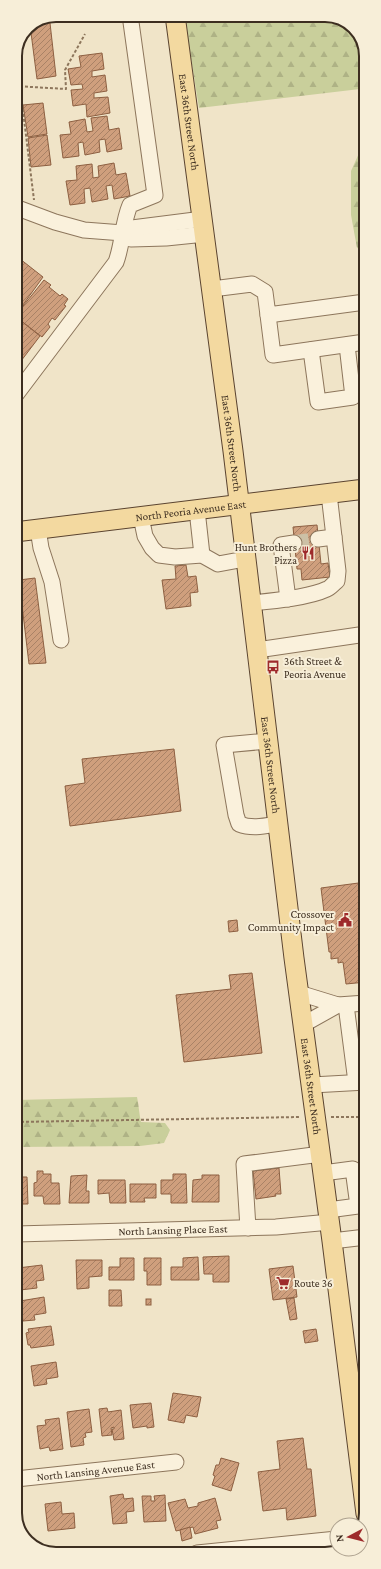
<svg xmlns="http://www.w3.org/2000/svg" width="381" height="1569" font-family="'Crimson Pro',serif">
  <defs>
    <pattern id="forest-firs" width="22" height="20" patternUnits="userSpaceOnUse"><rect width="22" height="20" fill="#c9cf9b"/><path d="M5 1l3.5 6h-7zM16 11l3.5 6h-7z" fill="#aeb285"/></pattern>
    <pattern id="building-hatch" width="6" height="6" patternUnits="userSpaceOnUse"><rect width="6" height="6" fill="#cf9f7d"/><path d="M-1 1l2-2M0 6l6-6M5 7l2-2" fill="none" stroke="#a98266"/></pattern>
  </defs>
  <rect width="100%" height="100%" fill="#f0e4c8"/>
  <g fill="url(#forest-firs)">
    <polygon points="184,15 330,15 352,25 365,48 365,102 360,89 199,108"/>
    <polygon points="365,140 365,250 357,248 351,215 351,171"/>
    <path d="M137,1097c2,9 2,17 4,25l24,1 5,7 -6,13 -24,3 -124,1v-47z"/>
  </g>
  <g fill="url(#building-hatch)" stroke="#8d5f41">
    <polygon points="50,23 56,76 37,79 30,25"/>
    <polygon points="102,53 104,69 92,71 92,77 105,75 107,91 94,93 94,98 108,97 110,113 87,117 86,104 73,106 71,90 83,89 82,84 71,85 68,69 81,67 79,56"/>
    <polygon points="43,103 47,134 28,137 23,105"/>
    <polygon points="107,116 109,130 119,128 122,149 107,152 105,139 99,140 100,152 85,155 83,142 78,143 79,156 63,158 60,135 71,134 69,122 85,119 87,132 93,131 91,118"/>
    <polygon points="47,135 51,165 31,167 28,138"/>
    <polygon points="114,163 116,175 126,173 130,196 114,199 112,185 106,186 108,199 92,202 90,188 84,189 85,203 70,205 66,181 77,180 76,166 92,164 93,178 99,177 98,166"/>
    <polygon points="15,255 43,277 20,309 15,306"/>
    <polygon points="44,280 51,285 49,287 60,296 62,294 68,299 64,305 66,306 55,320 52,318 48,324 50,327 42,337 15,316"/>
    <polygon points="16,317 40,336 21,361 15,357"/>
    <polygon points="317,525 321,564 328,563 330,577 302,580 301,569 297,569 293,527"/>
    <polygon points="186,565 188,577 196,576 198,592 190,593 191,606 166,609 162,580 176,579 175,566"/>
    <polygon points="35,578 46,663 29,664 19,580"/>
    <polygon points="174,749 181,811 70,826 65,786 85,783 82,759"/>
    <polygon points="366,882 366,982 346,984 343,962 338,963 338,958 331,959 331,952 329,952 321,888"/>
    <polygon points="237,920 238,931 229,932 228,921"/>
    <polygon points="252,973 262,1053 184,1062 176,995 231,989 229,975"/>
    <polygon points="279,1168 281,1194 275,1194 276,1196 256,1199 253,1171"/>
    <polygon points="37,1171 43,1171 43,1174 51,1174 51,1183 59,1183 60,1204 44,1204 43,1196 34,1196 34,1183 37,1182"/>
    <polygon points="173,1174 186,1174 187,1203 171,1203 171,1194 161,1194 161,1180 173,1180"/>
    <polygon points="87,1175 86,1191 89,1191 89,1203 69,1203 71,1176"/>
    <polygon points="202,1175 219,1175 219,1202 192,1202 193,1180 202,1179"/>
    <polygon points="16,1177 27,1177 28,1204 16,1204"/>
    <polygon points="98,1180 125,1180 126,1203 110,1203 109,1193 98,1194"/>
    <polygon points="130,1184 156,1184 156,1198 144,1198 145,1202 130,1202"/>
    <polygon points="366,1186 366,1196 360,1196 359,1187"/>
    <polygon points="229,1256 229,1282 213,1282 213,1274 204,1274 203,1257"/>
    <polygon points="198,1257 199,1280 171,1280 171,1267 183,1267 183,1258"/>
    <polygon points="120,1258 134,1258 134,1280 109,1280 109,1267 120,1267"/>
    <polygon points="144,1258 161,1258 161,1285 147,1285 147,1271 144,1271"/>
    <polygon points="76,1260 102,1260 102,1276 89,1277 89,1288 77,1289"/>
    <polygon points="42,1265 44,1280 36,1281 37,1288 20,1290 18,1268"/>
    <polygon points="293,1266 297,1297 273,1300 269,1269"/>
    <polygon points="109,1290 121,1290 122,1306 109,1306"/>
    <polygon points="44,1297 46,1313 34,1315 35,1320 23,1321 20,1301"/>
    <polygon points="294,1298 297,1319 290,1320 286,1299"/>
    <rect x="146" y="1299" width="5" height="6"/>
    <polygon points="51,1326 54,1345 31,1348 30,1345 28,1345 26,1333 29,1332 28,1329"/>
    <polygon points="316,1329 318,1341 305,1343 303,1331"/>
    <polygon points="56,1362 58,1377 46,1379 47,1384 34,1386 31,1366"/>
    <polygon points="173,1393 201,1397 197,1417 186,1415 184,1423 168,1420"/>
    <polygon points="151,1403 154,1427 147,1428 147,1426 133,1428 130,1405"/>
    <polygon points="107,1408 108,1412 121,1410 124,1439 114,1440 112,1429 114,1429 114,1427 111,1428 112,1435 102,1436 99,1409"/>
    <polygon points="89,1409 92,1432 85,1433 86,1437 83,1438 84,1445 71,1447 67,1412"/>
    <polygon points="59,1418 63,1449 50,1451 49,1447 40,1449 37,1426 46,1425 45,1420"/>
    <polygon points="303,1438 307,1469 311,1469 316,1516 287,1520 286,1508 263,1511 258,1472 280,1469 277,1441"/>
    <polygon points="221,1458 239,1463 231,1491 212,1485 215,1476 213,1475 216,1465 219,1465"/>
    <polygon points="123,1494 124,1499 133,1498 134,1511 126,1512 127,1523 113,1524 110,1496"/>
    <polygon points="165,1495 166,1521 144,1522 142,1496 151,1496 151,1501 155,1501 154,1496"/>
    <polygon points="215,1498 221,1520 216,1521 218,1528 195,1534 193,1527 176,1531 168,1503 185,1499 188,1508 198,1506 198,1503"/>
    <polygon points="61,1502 62,1514 74,1513 75,1528 48,1531 45,1504"/>
    <polygon points="190,1527 192,1538 182,1541 180,1530"/>
  </g>
  <g fill="none" stroke-linecap="round" stroke-linejoin="round">
    <polyline stroke="#ccc0a6" stroke-width="15" stroke-dasharray="15 8" stroke-linecap="butt" points="294,543 318,539"/>
    <g stroke="#8d765c" stroke-width="17">
      <g id="minor">
        <polyline points="15,207 55,222 84,230 123,233 131,239 166,238 205,234"/>
        <polyline points="123,233 132,228 203,219"/>
        <polyline points="212,289 252,284 265,292 268,315 365,302"/>
        <polyline points="268,315 273,355 365,342"/>
        <polyline points="311,350 318,402 353,397 347,345"/>
        <path d="M15,396l101,-134c7,-19 6,-38 14,-57l25,-10 -25,-180"/>
        <polyline points="197,510 202,555"/>
        <polyline points="141,517 145,536 152,548 159,555 175,557 202,555 218,564 245,559"/>
        <polyline points="38,529 41,548 52,582 61,640"/>
        <polyline points="318,539 334,537"/>
        <polyline points="288,599 281,545 294,543"/>
        <path d="M251,603c21,-2 57,-5 76,-14 3,-1 6,-5 10,-8l1,-10 -9,-77"/>
        <polyline points="257,650 366,634"/>
        <path d="M268,741l-44,4 12,70 3,9c13,5 26,2 39,0"/>
        <polyline points="299,993 338,1005 366,1003"/>
        <polyline points="346,1005 356,1082"/>
        <polyline points="304,1024 338,1005"/>
        <polyline points="312,1085 366,1082"/>
        <polyline points="323,1173 353,1169 358,1206 328,1210"/>
        <polyline points="248,1228 244,1164 321,1154"/>
        <path id="s1" d="M16,1234l260,-7 54,-5"/>
        <polyline points="332,1241 366,1237"/>
        <polyline points="350,1382 366,1380"/>
        <path id="s2" d="M16,1479l160,-17"/>
        <polyline points="197,1553 337,1539"/>
      </g>
    </g>
    <g stroke="#5b4430" stroke-width="21">
      <g id="major">
        <path id="s3" d="M175,15l58,436 61,507 38,283 34,273"/>
        <path id="s4" d="M15,532l350,-43"/>
      </g>
    </g>
    <g stroke="#8d765c" stroke-width="2" stroke-dasharray="3 2" stroke-linecap="butt">
      <polyline points="17,60 17,92 22,103 34,200"/>
      <polyline points="15,86 66,89 65,70 85,34"/>
      <polyline points="331,1117 366,1117"/>
      <polyline points="16,1122 300,1117"/>
    </g>
    <use href="#minor" stroke="#faf1dc" stroke-width="15"/>
    <use href="#major" stroke="#f3d9a0" stroke-width="19"/>
  </g>
  <defs>
    <g id="restaurant-bare" transform="scale(1.08)"><path d="M-5-6h1v4h1v-4h1v4h1v-4h1v5L-1.5 .5V6h-2V.5L-5-1ZM5-6V6H3V1.5H1.5Q1.5-4 5-6Z" fill="#9e2a2b" stroke="#f7eed8" stroke-width="2.5" paint-order="stroke"/></g>
    <g id="bus-bare" transform="scale(1.08)"><path d="M-5-6H5V4H4V6H2V4H-2V6H-4V4H-5ZM-3.5-4V0h7V-4ZM-3.5 1.2v1.5H-2V1.2ZM2 1.2v1.5H3.5V1.2Z" fill="#9e2a2b" stroke="#f7eed8" stroke-width="2.5" paint-order="stroke"/></g>
    <g id="civic-bare" transform="scale(1.08)"><path d="M-.6-6.5H3V-4.5H.6V-3L4-1V1h2V6H-6V1h2V-1L-.6-3ZM-1.2 2.5V6h2.4V2.5Z" fill="#9e2a2b" stroke="#f7eed8" stroke-width="2.5" paint-order="stroke"/></g>
    <g id="supermarket-bare" transform="scale(1.08)"><path d="M-6-5.5h2.5l.6 2H6L4.5 2H-2.5L-4.4-4H-6ZM-1.5 3.2a1.3 1.3 0 1 0 .1 0ZM3 3.2a1.3 1.3 0 1 0 .1 0Z" fill="#9e2a2b" stroke="#f7eed8" stroke-width="2.5" paint-order="stroke"/></g>
  </defs>
  <g fill-rule="evenodd">
    <use href="#restaurant-bare" x="308" y="553"/>
    <use href="#bus-bare" x="273" y="667"/>
    <use href="#civic-bare" x="345" y="920"/>
    <use href="#supermarket-bare" x="283" y="1283"/>
  </g>
  <g text-anchor="middle" dominant-baseline="central" stroke-width="4" stroke-linejoin="round" paint-order="stroke">
    <g font-size="11" fill="#3d2e20" stroke="#f7eed8">
      <text stroke="none"><textPath href="#s3" startOffset="108">East 36th Street North</textPath></text>
      <text stroke="none"><textPath href="#s3" startOffset="432">East 36th Street North</textPath></text>
      <text stroke="none"><textPath href="#s4" startOffset="177">North Peoria Avenue East</textPath></text>
      <text stroke="none"><textPath href="#s3" startOffset="756">East 36th Street North</textPath></text>
      <text stroke="none"><textPath href="#s3" startOffset="1080">East 36th Street North</textPath></text>
      <text stroke="none"><textPath href="#s1" startOffset="157">North Lansing Place East</textPath></text>
      <text stroke="none"><textPath href="#s2" startOffset="80">North Lansing Avenue East</textPath></text>
    </g>
    <g font-size="11" fill="#3d2e20" stroke="#f7eed8" text-anchor="end">
      <text x="297" y="547">Hunt Brothers<tspan x="297" dy="13">Pizza</tspan></text>
      <text x="284" y="661" text-anchor="start">36th Street &amp;<tspan x="284" dy="13">Peoria Avenue</tspan></text>
      <text x="334" y="914">Crossover<tspan x="334" dy="13">Community Impact</tspan></text>
      <text x="294" y="1283" text-anchor="start">Route 36</text>
    </g>
  </g>
  <path d="M0 0H381V1569H0ZM56 22H325A34 34 0 0 1 359 56V1513A34 34 0 0 1 325 1547H56A34 34 0 0 1 22 1513V56A34 34 0 0 1 56 22Z" fill="#f7eed8" fill-rule="evenodd"/>
  <path fill="none" stroke="#3d2e20" stroke-width="2" d="M56 22H325A34 34 0 0 1 359 56V1513A34 34 0 0 1 325 1547H56A34 34 0 0 1 22 1513V56A34 34 0 0 1 56 22Z"/>
  <g transform="translate(349 1537) rotate(263)"><circle r="19" fill="#f7eed8" stroke="#ada18e"/>
  <path d="M0-3L7 15L0 10L-7 15Z" fill="#9e2a2b"/>
  <text y="-6" font-size="11" font-weight="bold" text-anchor="middle" fill="#3d2e20">N</text>
  </g>
</svg>
